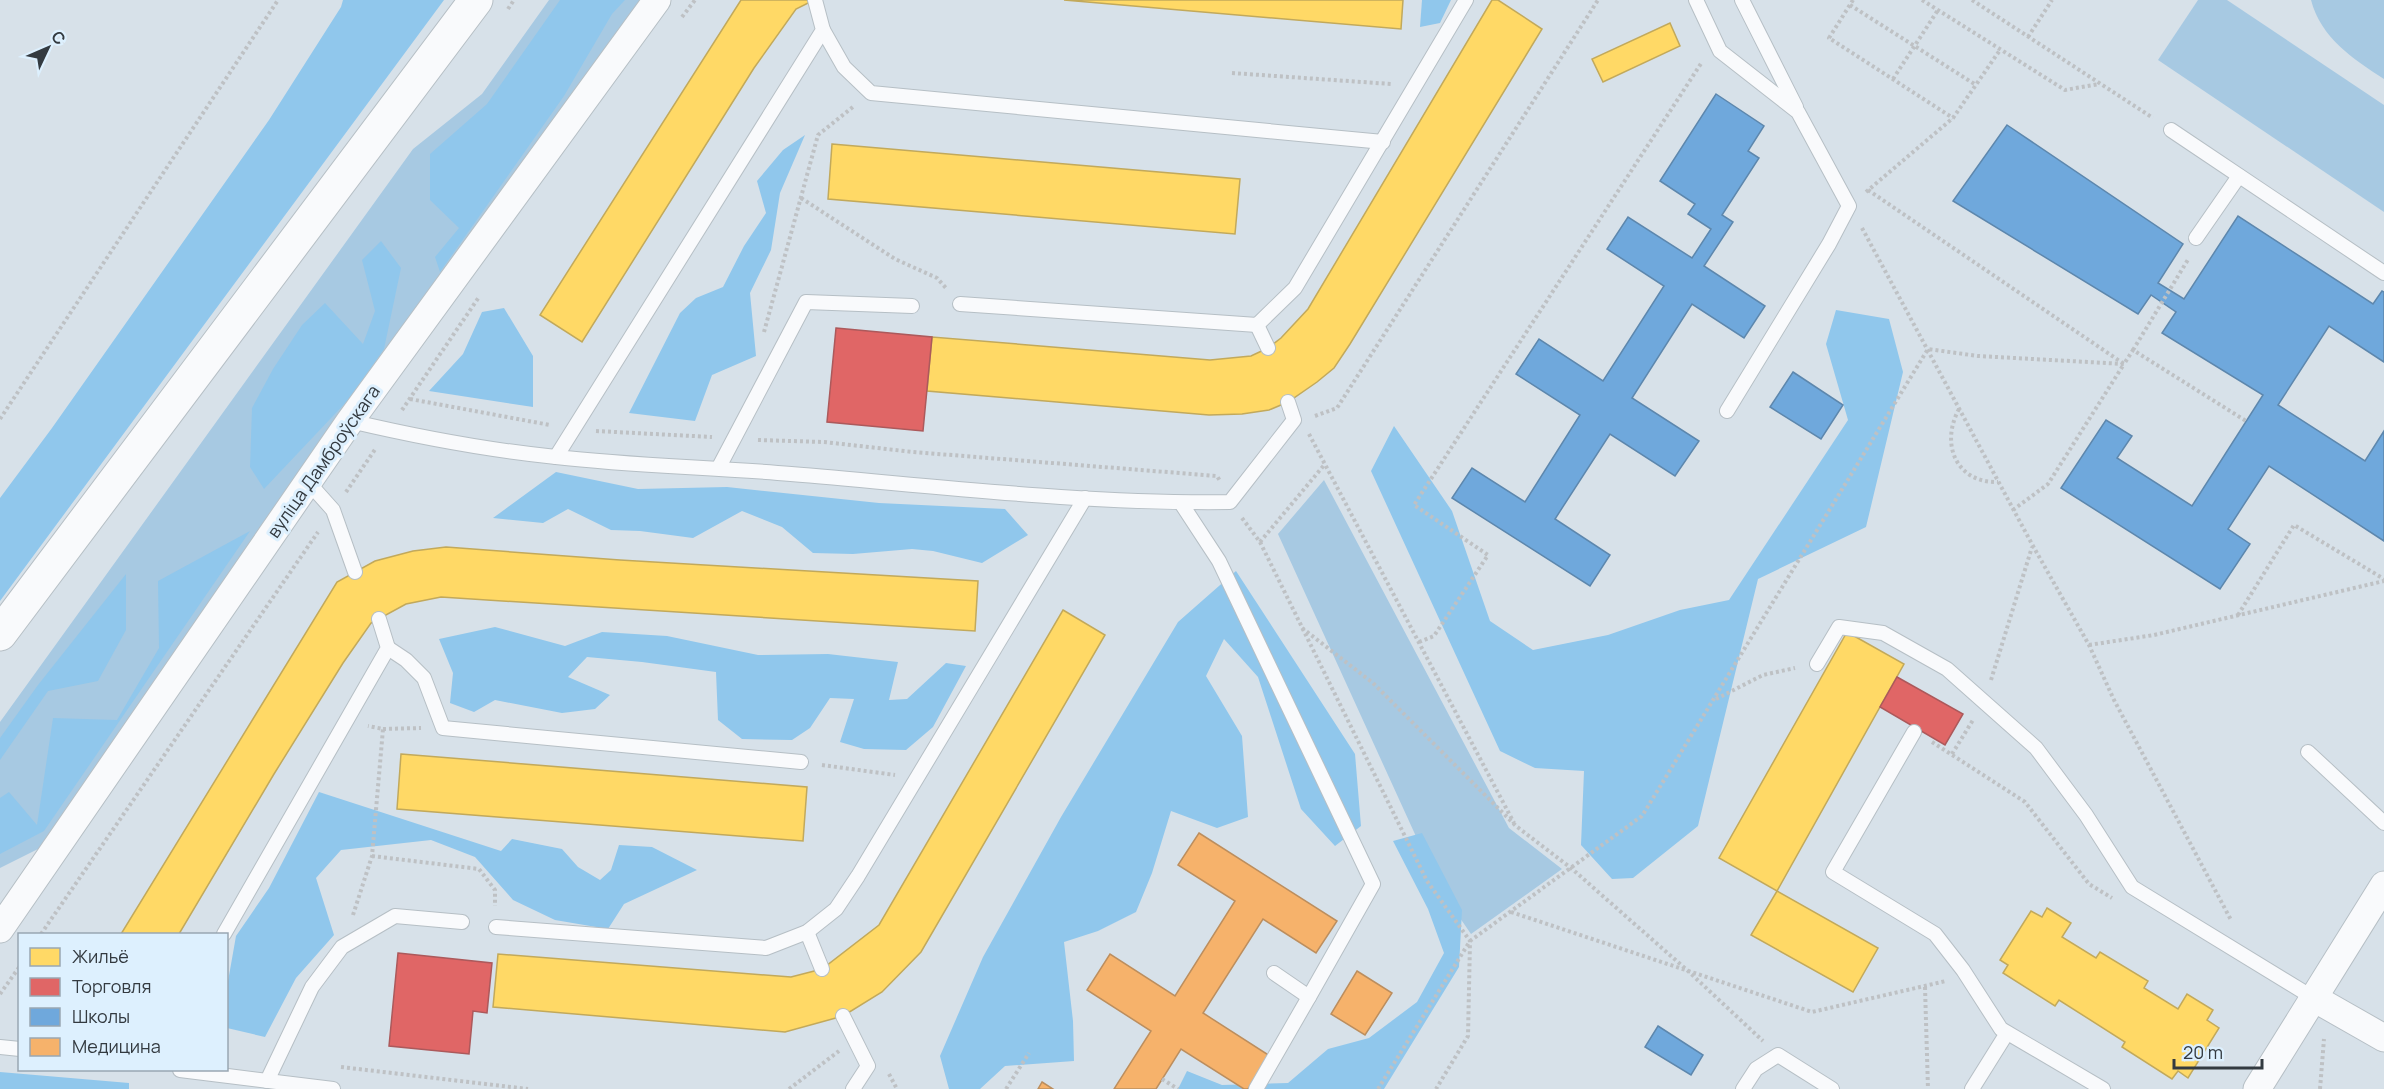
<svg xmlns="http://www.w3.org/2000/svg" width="2384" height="1089" font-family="Manrope,sans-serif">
  <rect width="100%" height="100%" fill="#d7e1e9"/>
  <g fill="#a7c9e2">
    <polygon points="549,0 648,0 44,846 0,868 0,722 413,149 482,94"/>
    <polygon points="2198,0 2227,0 2384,105 2384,212 2158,60"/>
    <path d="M2311,0h73v79c-31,-20 -63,-41 -73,-79z"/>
    <polygon points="1324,480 1509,828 1562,869 1471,934 1440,889 1278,534"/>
  </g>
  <g fill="#90c7ec">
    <polygon points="343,0 444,0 0,601 0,498 52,428 269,120 341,7"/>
    <polygon points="560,0 625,0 612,14 564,96 440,272 435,257 459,228 430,200 430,154 487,104"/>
    <polygon points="1422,0 1451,0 1440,23 1420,27"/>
    <polygon points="805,135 780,193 771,250 750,293 756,356 712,375 695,421 629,413 680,313 696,298 723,287 744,246 766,213 757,181 783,150"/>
    <polygon points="381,241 401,268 384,349 350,398 264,489 250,467 252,408 273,369 302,325 325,303 363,344 375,311 362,260"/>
    <polygon points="504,308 533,356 533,407 429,391 463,354 482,312"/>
    <polygon points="1836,310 1889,319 1903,372 1866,527 1758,579 1698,826 1633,878 1612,879 1581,845 1584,771 1535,768 1500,751 1371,471 1394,426 1452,511 1490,621 1533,650 1608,635 1680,610 1729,600 1848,420 1826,344"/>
    <polygon points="556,472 638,489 727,487 879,503 1005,509 1028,535 982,563 933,551 912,549 853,554 813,553 782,527 742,511 693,538 640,531 611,530 568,509 543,523 493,518"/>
    <polygon points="250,531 44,831 0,854 0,798 9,792 37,825 53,718 117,720 159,648 158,581"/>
    <polygon points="1236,571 1355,754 1361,826 1335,846 1301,809 1258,677 1224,639 1206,676 1242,736 1248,817 1217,828 1171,811 1152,873 1136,912 1098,931 1064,942 1073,1021 1074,1061 1005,1066 980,1089 949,1089 940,1056 983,957 1061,817 1178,622"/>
    <polygon points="126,574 126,630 98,681 48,691 0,760 0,738 38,685"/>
    <polygon points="495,627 565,646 602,632 667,636 758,655 828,654 898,662 889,700 907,699 946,663 966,666 933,727 906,750 864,749 840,742 854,699 830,698 810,728 792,740 742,739 718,720 716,672 642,662 587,657 568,677 610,695 595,709 562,713 495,700 474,712 450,703 453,673 439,639"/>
    <polygon points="319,792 501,851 512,839 562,849 578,867 600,880 611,870 619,845 652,847 697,870 624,904 608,929 555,920 513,900 475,857 431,840 341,850 316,878 334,935 296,978 265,1037 227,1028 227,987 236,936 269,888"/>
    <polygon points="1422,833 1462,910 1459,967 1384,1089 1178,1089 1187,1071 1222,1085 1288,1083 1328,1049 1369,1038 1417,1002 1444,953 1428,909 1393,841"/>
    <polygon points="0,1072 129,1083 129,1089 0,1089"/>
  </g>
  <g fill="#ffd966" stroke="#c2a95b" stroke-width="1.5">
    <polygon points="741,0 814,0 796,9 754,68 582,342 540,315"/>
    <polygon points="1064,0 1403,0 1401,29"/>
    <polygon points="1492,0 1498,0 1542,29 1350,344 1334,368 1317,382 1288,402 1269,410 1242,414 1209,415 927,391 932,337 1210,360 1251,356 1268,348 1281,338 1308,309"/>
    <polygon points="1670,23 1680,46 1603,82 1592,59"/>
    <polygon points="832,144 1240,179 1235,234 828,199"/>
    <polygon points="446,547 620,560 978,581 975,631 441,597 406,604 371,623 343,663 274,774 179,934 121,934 337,582 375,561 413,551"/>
    <polygon points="1063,610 1105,635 921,952 882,992 843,1016 785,1032 493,1007 498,954 791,977 822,969 879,925"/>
    <polygon points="1847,632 1904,664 1777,891 1719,858"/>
    <polygon points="401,754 807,787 803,841 397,809"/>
    <polygon points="1777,891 1878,948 1853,992 1751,935"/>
    <polygon points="2047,908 2071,923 2062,937 2096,958 2100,952 2148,981 2144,988 2178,1009 2187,994 2213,1010 2207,1020 2219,1028 2188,1078 2178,1071 2172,1079 2122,1047 2125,1042 2059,1000 2055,1006 2003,973 2008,965 2000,960 2031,911 2042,917"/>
  </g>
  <g fill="#e06666" stroke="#ac595b" stroke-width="1.5">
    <polygon points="836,328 932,337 923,431 827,422"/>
    <polygon points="1897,677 1963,714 1945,745 1880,707"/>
    <polygon points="398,953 492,963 487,1013 473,1011 469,1054 389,1046"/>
  </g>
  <g fill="#6fa8dc" stroke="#5d87ad" stroke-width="1.5">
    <polygon points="1716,94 1764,126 1748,151 1759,158 1722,215 1733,222 1704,266 1765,306 1744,338 1692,304 1632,398 1699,441 1675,476 1610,434 1555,519 1610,555 1590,586 1452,498 1472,468 1525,502 1580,415 1516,374 1539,339 1603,381 1664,286 1607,249 1628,217 1692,258 1711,229 1688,214 1695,204 1660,181"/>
    <polygon points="2007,125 2183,244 2158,283 2184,299 2238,216 2373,304 2382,291 2384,292 2384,362 2329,326 2278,405 2365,461 2384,431 2384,541 2269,466 2228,529 2250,544 2220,589 2061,488 2106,420 2132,436 2117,458 2192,506 2263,395 2162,333 2176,312 2151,295 2138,314 1953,201"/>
    <polygon points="1793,372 1843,405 1821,439 1770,407"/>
    <polygon points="1658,1026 1703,1055 1691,1075 1645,1047"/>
  </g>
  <g fill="#f6b26b" stroke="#bc8e5e" stroke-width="1.5">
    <polygon points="1199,833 1337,921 1316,953 1263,919 1203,1013 1270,1056 1248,1089 1244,1089 1181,1049 1156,1089 1114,1089 1151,1031 1087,990 1110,954 1175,996 1235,901 1178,865"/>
    <polygon points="1357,971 1392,993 1365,1035 1331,1014"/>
    <polygon points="1042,1082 1053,1089 1038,1089"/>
  </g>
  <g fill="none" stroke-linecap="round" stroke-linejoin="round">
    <g stroke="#b6bfc5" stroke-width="16">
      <g id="lane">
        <polyline points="1696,0 1720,51 1798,112 1849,206 1829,244 1727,411"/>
        <polyline points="1742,0 1796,107"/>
        <polyline points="823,30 844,67 871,93 1383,142"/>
        <polyline points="2171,130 2384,273"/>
        <polyline points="2196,238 2239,176"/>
        <polyline points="960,304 1257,325 1295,288 1466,0"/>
        <polyline points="1257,325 1268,348"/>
        <path d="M350,421c68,16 137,29 206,36 78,9 157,10 235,17 146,12 292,30 439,28l64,-82 -6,-18"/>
        <polyline points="556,457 823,30 815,0"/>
        <polyline points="719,467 806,302 912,306"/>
        <polyline points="308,482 333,510 355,572"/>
        <polyline points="1181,503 1219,561 1373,884 1309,997 1274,973"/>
        <polyline points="388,648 406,660 424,678 443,728 801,762"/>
        <polyline points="1817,664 1839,627 1883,633 1947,669 2036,748 2086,815 2132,887 2312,997"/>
        <polyline points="1914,732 1833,872 1935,934 1963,970 2001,1029 2103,1089"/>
        <polyline points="2308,752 2384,823"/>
        <polyline points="496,927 766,948 807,932 836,909 858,876 1085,498"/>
        <polyline points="807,932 822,969"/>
        <polyline points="224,934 388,648 379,619"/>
        <polyline points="843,1016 868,1066 853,1089"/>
        <polyline points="0,1047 20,1049"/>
        <polyline points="180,1070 333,1089"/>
        <polyline points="267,1081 312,987 342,947 395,916 462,922"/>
        <polyline points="1256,1089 1309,997"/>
        <polyline points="1743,1089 1756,1069 1778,1055 1832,1089"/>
        <polyline points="1972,1089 2007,1033"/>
      </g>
    </g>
    <g stroke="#b6bfc5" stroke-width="29">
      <g id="street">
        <polyline points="0,929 350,421 657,0"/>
        <polyline points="2312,997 2384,1038"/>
        <polyline points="2257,1089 2384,885"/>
      </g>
    </g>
    <g stroke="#b6bfc5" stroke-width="35">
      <polyline id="secondary" points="0,634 476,0"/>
    </g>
    <g stroke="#bec1c4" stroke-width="4" stroke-dasharray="3 3" stroke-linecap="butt">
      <polyline points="1853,0 1829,38 1953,118"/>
      <polyline points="1922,0 2065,90 2099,84"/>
      <polyline points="1972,0 2153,118"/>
      <polyline points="1850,5 1976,85"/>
      <polyline points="508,9 514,0"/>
      <polyline points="682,17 695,0"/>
      <polyline points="2028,37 2052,0"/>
      <polyline points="1232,73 1391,84"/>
      <polyline points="1893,79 1938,10"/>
      <polyline points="1868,190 2124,364 2133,350 2246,421"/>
      <polyline points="1866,192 1953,118 2000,50"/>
      <polyline points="801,198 895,259 937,278 946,288"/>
      <polyline points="1862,228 2033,546 2089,645 2114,700 2231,920"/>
      <polyline points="764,332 818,135 854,106"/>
      <polyline points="2133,350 2189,258"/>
      <polyline points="410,399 550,425"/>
      <path d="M1959,409c-19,35 -3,74 39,73"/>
      <polyline points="402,410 479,297"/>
      <polyline points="1315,416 1337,408 1598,0"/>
      <polyline points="0,419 278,0"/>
      <polyline points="596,431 712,437"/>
      <polyline points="1309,434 1514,823"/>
      <polyline points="758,440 824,442 913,452 1217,476 1220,481"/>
      <polyline points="346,492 376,448"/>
      <polyline points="1242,518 1260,542 1427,881 1470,941 1468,1036 1436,1089"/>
      <polyline points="1260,542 1325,464"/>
      <polyline points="2238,615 2294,525 2384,579"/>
      <polyline points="1302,628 1373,683 1516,826 1571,868 1688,971 1763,1041"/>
      <polyline points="1419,642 1434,636 1488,555 1414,505 1702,62"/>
      <polyline points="2089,645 2154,635 2384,581"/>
      <polyline points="1991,680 2032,547"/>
      <polyline points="1716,699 1763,675 1795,668"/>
      <polyline points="383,729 421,728"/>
      <polyline points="1932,742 2025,802 2089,884 2112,898"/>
      <polyline points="1952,754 1973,720"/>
      <polyline points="822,765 895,775"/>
      <polyline points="372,856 479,869 495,890 495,906"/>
      <polyline points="1511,912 1812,1012 1946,981"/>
      <polyline points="353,915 372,856 383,729 368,726"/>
      <polyline points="41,934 318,532"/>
      <polyline points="1925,987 1928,1089"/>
      <polyline points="0,994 20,966"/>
      <polyline points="341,1067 528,1089"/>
      <polyline points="889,1074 897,1089"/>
      <polyline points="1162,1079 1178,1089"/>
      <polyline points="789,1089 839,1051"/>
      <polyline points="1006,1089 1029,1053"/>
      <polyline points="1378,1089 1470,941 1642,816 1928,349 1978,356 2124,364 2048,484 2013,510"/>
      <polyline points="2320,1089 2324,1039"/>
    </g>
    <use href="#lane" stroke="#f9fafc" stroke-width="14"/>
    <use href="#street" stroke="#f9fafc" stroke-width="27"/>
    <use href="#secondary" stroke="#f9fafc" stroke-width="33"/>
  </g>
  <g text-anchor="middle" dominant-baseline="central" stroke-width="6" stroke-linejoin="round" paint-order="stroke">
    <g font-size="18" fill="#333a40" stroke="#ddf0fe">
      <text transform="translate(323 461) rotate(-55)">вуліца Дамброўскага</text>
    </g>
  </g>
  <rect x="18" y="933" width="210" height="138" fill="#ddf0fe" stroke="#99a7b2" stroke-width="1.5"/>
  <rect x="30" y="948" width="30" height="18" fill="#ffd966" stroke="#99a7b2" stroke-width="1.5"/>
  <text x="72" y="963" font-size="18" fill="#333a40">Жильё</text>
  <rect x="30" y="978" width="30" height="18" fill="#e06666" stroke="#99a7b2" stroke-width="1.5"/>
  <text x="72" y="993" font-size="18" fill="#333a40">Торговля</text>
  <rect x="30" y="1008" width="30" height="18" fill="#6fa8dc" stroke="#99a7b2" stroke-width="1.5"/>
  <text x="72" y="1023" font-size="18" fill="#333a40">Школы</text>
  <rect x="30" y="1038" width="30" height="18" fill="#f6b26b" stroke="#99a7b2" stroke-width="1.5"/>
  <text x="72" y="1053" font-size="18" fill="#333a40">Медицина</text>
  <g transform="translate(48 48) rotate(46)" stroke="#ddf0fe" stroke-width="4.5" paint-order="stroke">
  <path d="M0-4.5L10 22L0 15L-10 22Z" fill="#333a40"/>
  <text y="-9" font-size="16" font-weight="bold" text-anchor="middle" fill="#333a40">С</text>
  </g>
  <path d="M2174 1059v9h88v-9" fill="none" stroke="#333a40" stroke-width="3"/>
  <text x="2183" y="1059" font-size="18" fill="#333a40" stroke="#ddf0fe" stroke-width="4.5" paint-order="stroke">20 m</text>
</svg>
